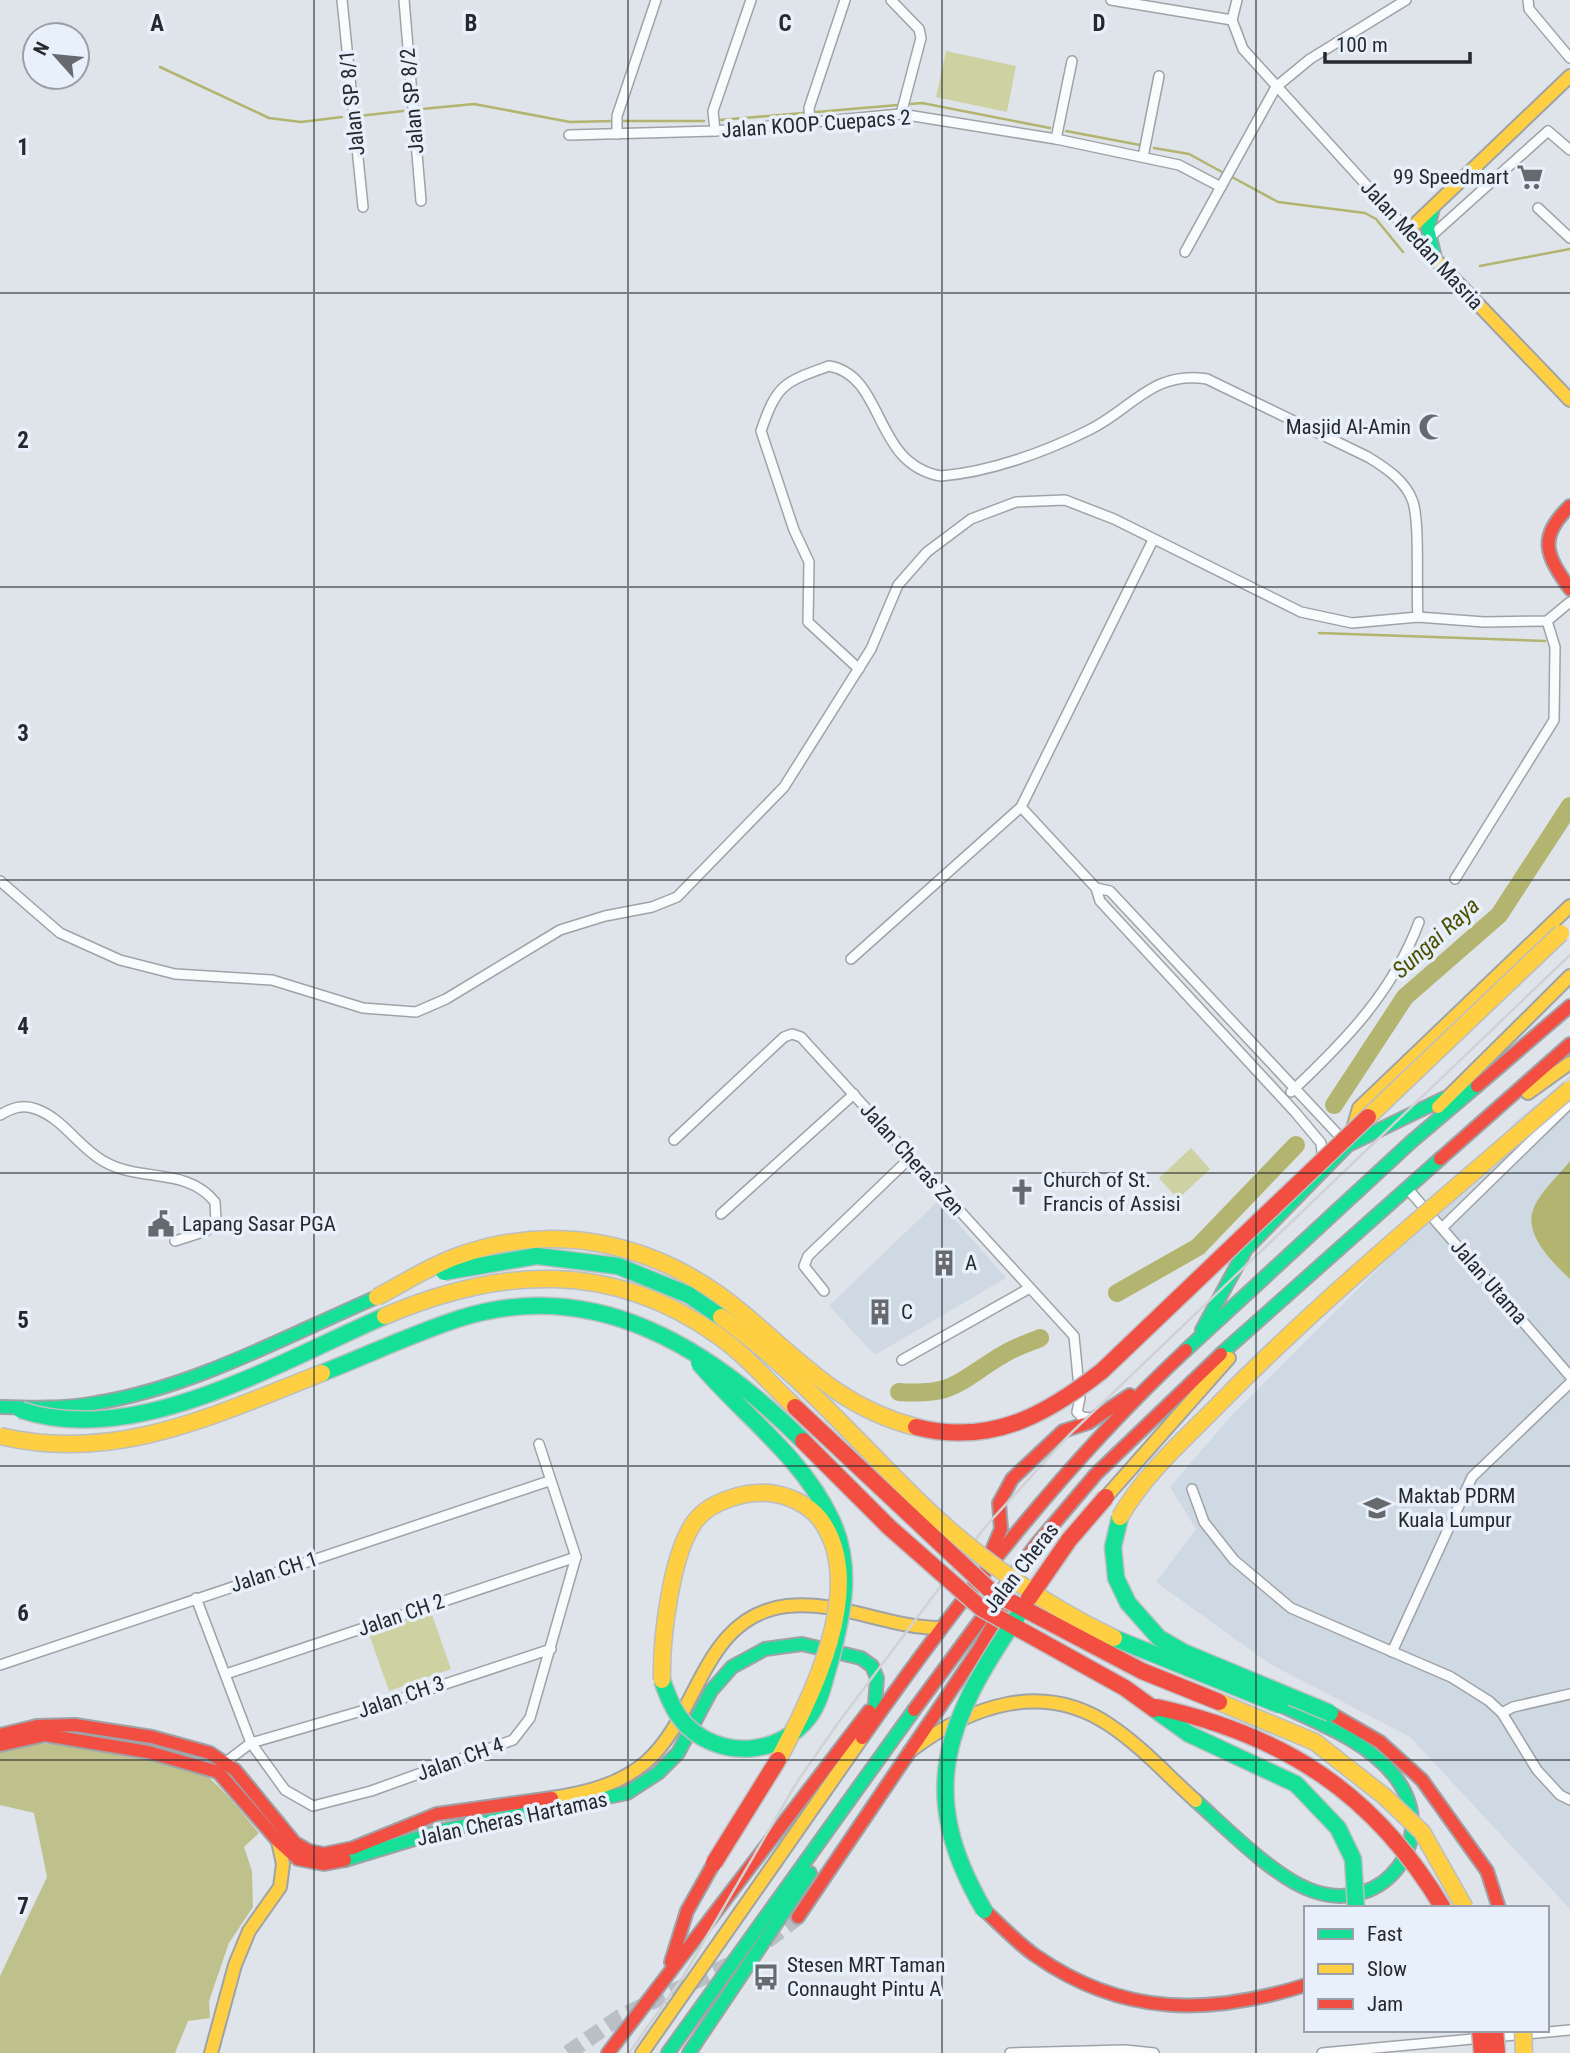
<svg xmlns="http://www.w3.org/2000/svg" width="1570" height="2053" font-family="'Roboto Condensed',sans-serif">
  <rect width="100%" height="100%" fill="#dee4ea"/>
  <g fill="#cfd9e4">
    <polygon points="1570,1076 1570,1909 1410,1737 1270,1664 1156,1582 1196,1529 1170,1487 1230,1417 1441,1206 1515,1122"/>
    <polygon points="938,1201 1006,1278 875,1355 829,1306"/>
  </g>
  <g fill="#ced1a2">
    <polygon points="946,51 1016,66 1007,112 936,97"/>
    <polygon points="1191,1148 1210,1169 1178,1199 1159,1178"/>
    <polygon points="431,1612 451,1669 389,1691 369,1634"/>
  </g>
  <path fill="#bfc18d" d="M23,1743c39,0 145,5 176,27 23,16 42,42 60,63l-15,14 8,24 1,36 -24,36 -20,58 1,17 -22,3 -13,32h-175v-77l47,-99 -13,-64 -34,-8v-56z"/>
  <path fill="#b2b46f" d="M1570,1161v118c-17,-16 -46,-44 -37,-69 6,-17 26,-35 37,-49z"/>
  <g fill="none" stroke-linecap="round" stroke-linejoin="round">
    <g stroke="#b2b46f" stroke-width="2.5">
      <polyline points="160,67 269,118 301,122 342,117"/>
      <polyline points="911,104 922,103 1050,128"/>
      <polyline points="422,109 474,104 570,122 613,121"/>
      <polyline points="816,112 898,105"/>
      <polyline points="359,116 403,111"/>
      <polyline points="720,120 803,113"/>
      <polyline points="624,121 704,121"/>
      <polyline points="1066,131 1140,145"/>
      <polyline points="1154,148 1189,154 1222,172"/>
      <polyline points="1232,177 1278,202 1365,213 1376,219 1403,252"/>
      <polyline points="1480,266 1570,249"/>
      <polyline points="1319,633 1545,641"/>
    </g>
    <g stroke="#b2b46f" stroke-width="18">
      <polyline points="1334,1105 1405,997 1499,915 1570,806"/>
      <polyline points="1117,1293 1198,1247 1296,1145"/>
      <path d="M899,1392c58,4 60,-12 105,-38 11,-7 25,-11 36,-16"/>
    </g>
    <g stroke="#b9bfc4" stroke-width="16" stroke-dasharray="16 8" stroke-linecap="butt">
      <polyline points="767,1941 798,1917"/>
      <polyline points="568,2053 620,2017 733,1963"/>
    </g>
    <g stroke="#9fa3a7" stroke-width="12">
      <g id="street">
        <polyline points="342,0 363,207"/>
        <polyline points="404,0 421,201"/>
        <polyline points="891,0 919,29 921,38 901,114"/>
        <polyline points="1111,0 1232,20"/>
        <polyline points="1237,0 1232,20 1243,49 1408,231"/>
        <polyline points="1528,0 1529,9 1570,58"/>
        <polyline points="810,123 809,108 845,0"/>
        <polyline points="715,131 713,111 751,0"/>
        <polyline points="617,134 617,116 656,0"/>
        <polyline points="569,135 715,131 901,114 1056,139 1179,165 1221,187"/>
        <polyline points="1056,139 1072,61"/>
        <polyline points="1143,157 1159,76"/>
        <polyline points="1538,208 1570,238"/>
        <polyline points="1429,238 1548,131 1570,150"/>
        <polyline points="1185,252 1276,87 1310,59 1406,0"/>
        <path d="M859,669l-51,-47 1,-60 -15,-32 -33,-99c16,-47 23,-49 68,-65 57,10 43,98 112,110 49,-4 104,-24 148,-46 43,-21 64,-60 118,-51l161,78c18,11 38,24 45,45 7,23 3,87 5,115"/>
        <polyline points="1021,807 1096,888 1100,901 1295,1112 1321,1143 1323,1162"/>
        <polyline points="1455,879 1554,720 1555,647 1547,621"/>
        <polyline points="0,881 60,933 120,960 175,974 272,980 363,1008 416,1012 446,999 560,930 605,916 652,907 677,897 784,787 871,649 898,585 927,552 971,519 1016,502 1065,500 1114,519 1301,612 1352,623 1418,617 1484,622 1547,621 1570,602"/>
        <polyline points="1096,888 1110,891 1345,1142"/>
        <polyline points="851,959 1021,807 1153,540"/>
        <path d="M1291,1092c54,-51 102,-100 128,-170"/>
        <path d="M0,1115c12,-7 22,-11 36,-6 28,10 43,39 69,53 35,20 82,5 110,40l1,19 -10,10 -31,10"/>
        <polyline points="674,1140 784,1037 792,1034 801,1037 1074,1336 1080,1398 1077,1412 1082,1417 1091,1418"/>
        <polyline points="1407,1188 1570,1376"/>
        <polyline points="721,1214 854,1094"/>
        <polyline points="1442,1228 1570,1103"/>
        <polyline points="824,1291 804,1266 808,1256 911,1157"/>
        <polyline points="902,1360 1028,1289"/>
        <polyline points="539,1444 576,1557 530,1718 513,1740 371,1791 313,1806 285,1790 251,1743 382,1705 551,1649"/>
        <polyline points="1192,1489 1204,1522 1234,1560 1291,1608 1451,1677 1489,1701 1502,1713 1537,1770 1560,1795 1570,1800"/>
        <polyline points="196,1598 251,1743 223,1764"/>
        <polyline points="1392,1652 1472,1477 1570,1383"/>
        <polyline points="0,1665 549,1481"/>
        <polyline points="226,1674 576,1557"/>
        <polyline points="1502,1713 1513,1707 1570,1694"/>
        <polyline points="1010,2053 1125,2050 1154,2053"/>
        <polyline points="1322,2053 1570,2030"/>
      </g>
    </g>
    <g stroke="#9fa3a7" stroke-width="16">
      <g id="fast">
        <polyline points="1433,208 1428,229 1435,258"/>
        <polyline points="1202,1330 1246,1249 1348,1145 1445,1098"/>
        <polyline points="1186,1350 1411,1142 1477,1086"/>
        <polyline points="1221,1354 1440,1159"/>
        <path d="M0,1407c33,1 64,2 96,-4 99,-16 190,-67 281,-106"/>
        <path d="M1196,1801c29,26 80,78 117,90 72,25 128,-52 83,-113 -27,-36 -77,-55 -116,-73"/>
        <polyline points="345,1860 444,1830 627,1793 658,1773 678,1753 711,1691 732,1667 765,1649 802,1644 861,1658 872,1666 877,1678 875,1704"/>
        <polyline points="668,2053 914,1710"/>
        <polyline points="689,2053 810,1873"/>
      </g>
    </g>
    <g stroke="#9fa3a7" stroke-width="16">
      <g id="slow">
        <polyline points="1570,76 1408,231 1570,400"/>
        <polyline points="1528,1093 1570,1063"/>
        <polyline points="1438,1107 1570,976"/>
        <polyline points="1351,1136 1359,1108 1570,906"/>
        <polyline points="1106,1497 1229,1358"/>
        <path d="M910,1751c60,-45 133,-72 201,-25 31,21 57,50 85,75"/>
        <path d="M552,1798c33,-5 67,-13 94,-36 54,-47 56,-146 141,-156 52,-6 101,22 153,22"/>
        <polyline points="211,2053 235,1965 249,1931 280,1887 283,1864 278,1841"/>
        <polyline points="642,2053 862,1738"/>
      </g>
    </g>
    <g stroke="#9fa3a7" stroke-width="16">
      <g id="jam">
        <path d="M1570,506c-33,32 -24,49 0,83"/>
        <polyline points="1477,1086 1570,1006"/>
        <polyline points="1440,1159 1570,1044"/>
        <polyline points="987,1562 1001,1529 999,1503 1012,1479 1063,1431 1088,1423 1130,1395"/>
        <polyline points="914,1710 1035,1546 1096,1474 1221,1354"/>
        <polyline points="1330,1713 1380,1742 1422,1780 1487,1871 1499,1908"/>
        <polyline points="0,1735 37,1726 75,1725 152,1737 210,1753 235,1770 295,1843 309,1851 324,1854 353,1848 437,1814 552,1798"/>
        <path d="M862,1738c96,-137 201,-273 324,-388"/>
        <polyline points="0,1745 45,1735 148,1752 218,1772 278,1841 298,1859 324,1864 345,1860"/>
        <path d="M984,1910c17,15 33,33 52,46 86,60 173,60 270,29"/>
        <polyline points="798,1917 979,1649 1003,1607"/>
        <polyline points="671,1962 687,1911 714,1863"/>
        <polyline points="608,2053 869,1711"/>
      </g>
    </g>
    <use href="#street" stroke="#fafbfc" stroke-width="9"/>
    <use href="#fast" stroke="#16e098" stroke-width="12"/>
    <use href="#slow" stroke="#ffcf43" stroke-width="12"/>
    <use href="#jam" stroke="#f24e42" stroke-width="12"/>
    <polyline stroke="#d1d2d4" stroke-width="2.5" points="629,2053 683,1977 797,1782 838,1723 985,1527 1069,1435 1570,955"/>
    <g stroke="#bbbec2" stroke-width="19" stroke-linecap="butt">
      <g id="fast-bridge">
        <polyline points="444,1272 537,1256 618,1266 689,1295 721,1317"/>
        <path d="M322,1373c46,-18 92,-40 139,-55 135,-42 250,31 342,123"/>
        <path d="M21,1410c116,39 259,-49 364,-94"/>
        <polyline points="1120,1517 1113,1547 1116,1578 1128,1603 1159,1638 1183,1652 1330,1713"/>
        <polyline points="1114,1638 1280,1705"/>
        <path d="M662,1680c6,17 12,33 25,46 36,34 93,29 122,-9 12,-16 15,-36 21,-55 13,-48 24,-98 0,-145 -29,-61 -88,-103 -131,-154"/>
        <polyline points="1154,1709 1189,1734 1296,1784 1338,1828 1353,1859 1356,1908"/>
        <path d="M984,1910c-69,-118 -38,-188 33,-293"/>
      </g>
    </g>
    <g stroke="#bbbec2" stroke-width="19" stroke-linecap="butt">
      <g id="slow-bridge">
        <polyline points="1368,1117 1561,933"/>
        <path d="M377,1297c27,-14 52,-31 81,-41 103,-37 205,-11 287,59 57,48 96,93 171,112"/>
        <path d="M385,1316c115,-49 226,-56 332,19 29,20 53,49 78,72"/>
        <path d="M721,1317c79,55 140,130 210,196 55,51 116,93 183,125"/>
        <path d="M0,1436c117,28 216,-22 322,-63"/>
        <path d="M1120,1517c25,-44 66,-79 101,-115 110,-112 232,-211 349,-313"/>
        <path d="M662,1680c-1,-40 9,-128 34,-160 15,-19 50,-29 73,-27 19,2 39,11 51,26 49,66 -9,179 -42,241"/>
        <polyline points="1219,1702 1315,1742 1384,1796 1422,1832 1465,1908"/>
        <polyline points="1523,2030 1524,2053"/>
      </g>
    </g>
    <g stroke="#bbbec2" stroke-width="19" stroke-linecap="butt">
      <g id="jam-bridge">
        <polyline points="795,1407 992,1592 1142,1671 1219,1702"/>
        <path d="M916,1427c75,19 130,-12 186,-56l266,-254"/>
        <polyline points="803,1441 889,1527 981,1608 1125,1688 1154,1709"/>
        <polyline points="1029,1598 1069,1540 1106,1497"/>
        <path d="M1156,1707c129,28 219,87 287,201"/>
        <polyline points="714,1863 778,1760"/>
        <polyline points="1480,2030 1482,2053"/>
        <polyline points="1495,2030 1497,2053"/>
      </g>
    </g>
    <use href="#fast-bridge" stroke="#16e098" stroke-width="16"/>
    <use href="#slow-bridge" stroke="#ffcf43" stroke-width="16"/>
    <use href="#jam-bridge" stroke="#f24e42" stroke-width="16"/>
  </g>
  <path fill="none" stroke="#26292d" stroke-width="2" stroke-opacity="0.55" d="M314,0v2053M628,0v2053M942,0v2053M1256,0v2053M0,293h1570M0,587h1570M0,880h1570M0,1173h1570M0,1466h1570M0,1760h1570"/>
  <defs>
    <g id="supermarket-bare" transform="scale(2.1)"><path d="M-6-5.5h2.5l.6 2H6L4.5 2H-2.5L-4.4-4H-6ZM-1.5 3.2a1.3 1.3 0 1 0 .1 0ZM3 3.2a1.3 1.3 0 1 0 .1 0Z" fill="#666a6f" stroke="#e8f0fb" stroke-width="2.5" paint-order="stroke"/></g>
    <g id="mosque-bare" transform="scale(2.1)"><path d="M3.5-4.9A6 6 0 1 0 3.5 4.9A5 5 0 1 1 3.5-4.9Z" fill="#666a6f" stroke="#e8f0fb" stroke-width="2.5" paint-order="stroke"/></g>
    <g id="church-bare" transform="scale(2.1)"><path d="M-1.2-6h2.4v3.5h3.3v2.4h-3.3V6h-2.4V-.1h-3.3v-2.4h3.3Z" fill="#666a6f" stroke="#e8f0fb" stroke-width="2.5" paint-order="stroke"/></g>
    <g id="civic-bare" transform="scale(2.1)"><path d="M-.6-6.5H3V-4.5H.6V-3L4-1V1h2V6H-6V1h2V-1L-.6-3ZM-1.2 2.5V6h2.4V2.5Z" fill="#666a6f" stroke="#e8f0fb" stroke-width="2.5" paint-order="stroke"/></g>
    <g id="building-bare" transform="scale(2.1)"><path d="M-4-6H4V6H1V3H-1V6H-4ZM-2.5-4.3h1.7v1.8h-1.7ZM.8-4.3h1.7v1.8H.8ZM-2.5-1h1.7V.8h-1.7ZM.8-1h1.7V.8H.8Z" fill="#666a6f" stroke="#e8f0fb" stroke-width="2.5" paint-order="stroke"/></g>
    <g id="university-bare" transform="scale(2.1)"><path d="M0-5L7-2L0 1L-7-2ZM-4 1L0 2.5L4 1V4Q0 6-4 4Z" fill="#666a6f" stroke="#e8f0fb" stroke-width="2.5" paint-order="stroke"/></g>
    <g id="bus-bare" transform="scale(2.1)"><path d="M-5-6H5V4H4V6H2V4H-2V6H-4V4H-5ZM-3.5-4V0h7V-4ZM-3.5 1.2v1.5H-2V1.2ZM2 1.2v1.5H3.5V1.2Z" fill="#666a6f" stroke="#e8f0fb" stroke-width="2.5" paint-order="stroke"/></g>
  </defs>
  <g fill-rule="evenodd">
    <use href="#supermarket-bare" x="1530" y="177"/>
    <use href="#mosque-bare" x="1432" y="427"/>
    <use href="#church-bare" x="1022" y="1192"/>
    <use href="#civic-bare" x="161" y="1224"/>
    <use href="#building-bare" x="944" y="1263"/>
    <use href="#building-bare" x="880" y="1312"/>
    <use href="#university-bare" x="1377" y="1508"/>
    <use href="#bus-bare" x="766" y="1977"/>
  </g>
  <g text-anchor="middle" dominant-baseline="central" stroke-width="7" stroke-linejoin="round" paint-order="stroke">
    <g font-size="21" fill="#26292d" stroke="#e8f0fb">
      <text transform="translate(412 101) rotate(-95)">Jalan SP 8/2</text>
      <text transform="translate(352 103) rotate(-96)">Jalan SP 8/1</text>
      <text transform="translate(816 124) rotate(-4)">Jalan KOOP Cuepacs 2</text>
      <text transform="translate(1422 245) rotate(47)">Jalan Medan Masria</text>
      <text transform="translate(912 1159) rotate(48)">Jalan Cheras Zen</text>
      <text transform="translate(1489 1282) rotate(49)">Jalan Utama</text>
      <text transform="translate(1021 1568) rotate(-52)">Jalan Cheras</text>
      <text transform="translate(274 1572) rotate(-18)">Jalan CH 1</text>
      <text transform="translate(401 1615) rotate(-19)">Jalan CH 2</text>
      <text transform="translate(401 1697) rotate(-19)">Jalan CH 3</text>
      <text transform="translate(460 1759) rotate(-20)">Jalan CH 4</text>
      <text transform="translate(512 1819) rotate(-12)">Jalan Cheras Hartamas</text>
    </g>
    <g font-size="21" fill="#26292d" stroke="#e8f0fb" text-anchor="start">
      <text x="1509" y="177" text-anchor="end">99 Speedmart</text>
      <text x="1411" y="427" text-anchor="end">Masjid Al-Amin</text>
      <text x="1043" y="1180">Church of St.<tspan x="1043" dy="24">Francis of Assisi</tspan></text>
      <text x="182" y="1224">Lapang Sasar PGA</text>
      <text x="965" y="1263">A</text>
      <text x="901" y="1312">C</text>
      <text x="1398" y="1496">Maktab PDRM<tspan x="1398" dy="24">Kuala Lumpur</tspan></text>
      <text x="787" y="1965">Stesen MRT Taman<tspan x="787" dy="24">Connaught Pintu A</tspan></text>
    </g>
    <g font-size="23" font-style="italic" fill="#4f4f00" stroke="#e8f0fb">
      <text transform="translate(1436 938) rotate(-42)">Sungai Raya</text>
    </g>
  </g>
  <g font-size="23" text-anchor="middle" font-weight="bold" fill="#26292d" stroke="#e8f0fb" stroke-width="7" stroke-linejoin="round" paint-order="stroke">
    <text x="157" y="31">A</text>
    <text x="471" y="31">B</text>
    <text x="785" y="31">C</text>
    <text x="1099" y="31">D</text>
    <text x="23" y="155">1</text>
    <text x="23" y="448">2</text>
    <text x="23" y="741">3</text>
    <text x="23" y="1034">4</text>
    <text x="23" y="1328">5</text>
    <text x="23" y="1621">6</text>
    <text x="23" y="1914">7</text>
  </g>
  <rect x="1304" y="1906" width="245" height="126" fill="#e8f0fb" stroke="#9aa0a9" stroke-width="2"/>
  <rect x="1318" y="1929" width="35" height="10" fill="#16e098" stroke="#9aa0a9" stroke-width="2"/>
  <text x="1367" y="1941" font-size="21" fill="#26292d">Fast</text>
  <rect x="1318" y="1964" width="35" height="10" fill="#ffcf43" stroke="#9aa0a9" stroke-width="2"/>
  <text x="1367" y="1976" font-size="21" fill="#26292d">Slow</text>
  <rect x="1318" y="1999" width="35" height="10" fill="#f24e42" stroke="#9aa0a9" stroke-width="2"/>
  <text x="1367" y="2011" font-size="21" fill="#26292d">Jam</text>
  <g transform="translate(56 56) rotate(297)"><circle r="33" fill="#e8f0fb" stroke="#9aa0a9" stroke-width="2"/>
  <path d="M0-5L12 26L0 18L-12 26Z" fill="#666a6f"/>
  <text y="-10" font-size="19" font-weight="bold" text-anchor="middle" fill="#26292d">N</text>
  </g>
  <path d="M1325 52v10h145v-10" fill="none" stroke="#26292d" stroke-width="3.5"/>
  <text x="1336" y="52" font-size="21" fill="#26292d" stroke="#e8f0fb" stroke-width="5" paint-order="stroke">100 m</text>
</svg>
